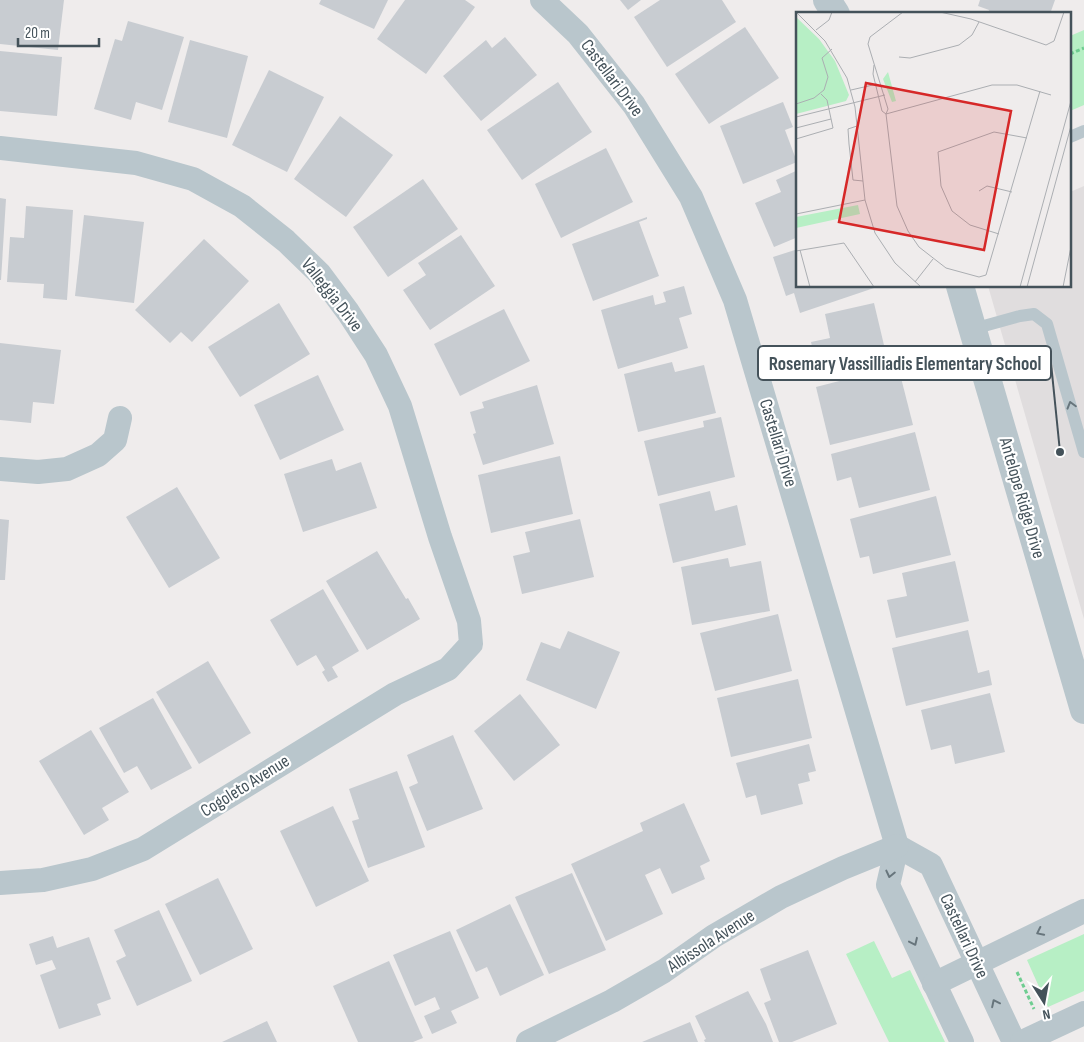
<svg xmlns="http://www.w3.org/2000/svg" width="1084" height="1042" font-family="'Sofia Sans Condensed',sans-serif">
  <rect width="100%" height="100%" fill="#efecec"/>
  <polygon fill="#e0ddde" points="1084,186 1084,619 988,286 1070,286 1070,192"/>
  <g fill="#b7efc5">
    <polygon points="1084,30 1084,105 1070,111 1070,36"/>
    <polygon points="1084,934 1084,991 1048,1007 1027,960"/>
    <polygon points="874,941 892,978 910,970 945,1042 889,1042 846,954"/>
  </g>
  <g fill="#c8ccd1">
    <polygon points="0,0 64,0 58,50 0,44"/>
    <polygon points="321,0 388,0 374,29 319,4"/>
    <polygon points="405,0 465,0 475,7 426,74 377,39"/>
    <polygon points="620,0 641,0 628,10"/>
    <polygon points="660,0 722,0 736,22 667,67 634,17"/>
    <polygon points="980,0 1055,0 1050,14 988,14 989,10 978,6"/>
    <polygon points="128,21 184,37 162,110 136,102 131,120 94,109 115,39 122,41"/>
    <polygon points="745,27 779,78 709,124 675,74"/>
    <polygon points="505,37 537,75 481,121 443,76 486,40 492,48"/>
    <polygon points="190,40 248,56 227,138 168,122"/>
    <polygon points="0,51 62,57 57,116 0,111"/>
    <polygon points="269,70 324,97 287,172 232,145"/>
    <polygon points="558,82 592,132 522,180 487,130"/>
    <polygon points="783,102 793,127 785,130 797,162 743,184 720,126"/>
    <polygon points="340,116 393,155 346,217 294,179"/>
    <polygon points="606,148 633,202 561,238 535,184"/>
    <polygon points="798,170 798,237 774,247 755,203 781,192 776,180"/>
    <polygon points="423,179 458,229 388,277 353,227"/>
    <polygon points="0,198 6,199 1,280 0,280"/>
    <polygon points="26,206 73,210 67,300 43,298 44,284 7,282 10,237 24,238"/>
    <polygon points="84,215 144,222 134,303 75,296"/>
    <polygon points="647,217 647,219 639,222 659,276 593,301 572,244"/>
    <polygon points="461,235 495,286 430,330 403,290 426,275 418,263"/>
    <polygon points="204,239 249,281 192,342 181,332 170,343 135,310"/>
    <polygon points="798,249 798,286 874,286 874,288 800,313 794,293 786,296 773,257"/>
    <polygon points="684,286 692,314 679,318 688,348 618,369 601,310 653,295 655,305 666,302 663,292"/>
    <polygon points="279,303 310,354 240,397 208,347"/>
    <polygon points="874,303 888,362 819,378 811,342 830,338 825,314"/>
    <polygon points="504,309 530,361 460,396 434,344"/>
    <polygon points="0,343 61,350 54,404 33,402 31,423 0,420"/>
    <polygon points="672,362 675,372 704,365 716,413 638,432 624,374"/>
    <polygon points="898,366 913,425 830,445 816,387"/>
    <polygon points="318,375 344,430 280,460 254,405"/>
    <polygon points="537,385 554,444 483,465 473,434 476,433 470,412 484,408 482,402"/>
    <polygon points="721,417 735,477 658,496 644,441 704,427 703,421"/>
    <polygon points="915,432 930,490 859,508 851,477 837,481 831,454"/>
    <polygon points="560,456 573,514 491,533 478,475"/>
    <polygon points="332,459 336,471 361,462 377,508 303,532 284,474"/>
    <polygon points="177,487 220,558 169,588 126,517"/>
    <polygon points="710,491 715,511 737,505 746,545 673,563 659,504"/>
    <polygon points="936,496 951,555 873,574 869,556 860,558 850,519"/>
    <polygon points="0,519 9,520 5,580 0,580"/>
    <polygon points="580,519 594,577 522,594 513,556 530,552 525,532"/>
    <polygon points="377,551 406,599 408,598 420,619 367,650 326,581"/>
    <polygon points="728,558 730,567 761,561 770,611 692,625 681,567"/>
    <polygon points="955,561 969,621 896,638 887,600 907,596 902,573"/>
    <polygon points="323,589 359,651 332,667 338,677 328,682 322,672 325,670 316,655 297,666 270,620"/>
    <polygon points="778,614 792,671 715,691 700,633"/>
    <polygon points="968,630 978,673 989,670 992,685 906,706 892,648"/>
    <polygon points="568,631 620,652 596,709 526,680 541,642 560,649"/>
    <polygon points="208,661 251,733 199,764 156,692"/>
    <polygon points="798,679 812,738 731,757 717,698"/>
    <polygon points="990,693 1005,752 955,764 951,745 931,750 921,710"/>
    <polygon points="520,694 560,745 514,781 474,731"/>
    <polygon points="153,698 192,768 151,790 137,766 124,773 99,728"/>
    <polygon points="91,730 129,792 102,808 109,820 84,835 39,761"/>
    <polygon points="453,735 483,809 427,831 409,787 418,783 407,755"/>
    <polygon points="809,744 816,771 808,773 810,781 798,784 803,804 761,815 756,795 746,798 736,763"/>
    <polygon points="397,771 425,847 368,868 352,821 359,819 349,789"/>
    <polygon points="684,803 710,861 700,866 705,879 672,894 660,868 645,875 663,914 606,941 571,864 643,831 640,823"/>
    <polygon points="333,806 369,881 316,907 280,831"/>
    <polygon points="572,873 606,950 549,974 515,897"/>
    <polygon points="218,878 253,949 200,975 165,904"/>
    <polygon points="510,904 544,975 500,996 487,967 476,972 456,930"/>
    <polygon points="159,910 192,981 137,1006 116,961 126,956 114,930"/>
    <polygon points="450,931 479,998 451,1011 457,1023 432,1034 424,1016 440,1009 435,997 415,1006 393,955"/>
    <polygon points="53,936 57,948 89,937 111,999 97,1004 101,1015 59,1029 40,975 56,969 52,960 36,965 29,944"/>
    <polygon points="808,950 837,1024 792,1042 779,1042 764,1003 771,1000 760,969"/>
    <polygon points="389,961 423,1038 413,1042 358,1042 333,986"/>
    <polygon points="748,991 766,1024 773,1042 705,1042 704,1040 706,1039 695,1016"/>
    <polygon points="267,1021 277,1042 222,1042"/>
    <polygon points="690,1022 698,1042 642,1042"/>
  </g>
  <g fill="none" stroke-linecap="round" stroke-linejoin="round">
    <g stroke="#6fcd91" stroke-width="3" stroke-dasharray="4 2.5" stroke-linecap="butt">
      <polyline points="1070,54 1084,48"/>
      <polyline points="1017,972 1034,1009"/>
    </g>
    <g stroke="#b9c6cc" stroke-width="12">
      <polyline points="1070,137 1084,131"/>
      <polyline points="973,329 1020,316 1034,314 1047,324 1084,452"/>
    </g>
    <g stroke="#b9c6cc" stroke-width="24">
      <polyline points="542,0 578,34 634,105 691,197 735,300 897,846 888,885 962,1042"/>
      <polyline points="0,148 136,163 193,179 242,206 286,241 319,273 348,312 376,355 400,406 440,537 469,621 471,644 448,669 395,694 143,849 92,869 43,880 0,883"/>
      <polyline points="0,469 38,472 67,469 98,455 115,440 120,418"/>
      <polyline points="897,846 931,865 1014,1042"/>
      <polyline points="934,984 1084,911"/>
      <polyline points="528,1042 612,1001 664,971 714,936 781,897 843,868 897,846"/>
      <polyline points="1022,1042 1084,1013"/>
    </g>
    <g stroke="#b9c6cc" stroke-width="28">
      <polyline points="827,0 836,14"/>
      <polyline points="960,286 1084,710"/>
    </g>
  </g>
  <defs><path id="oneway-chevron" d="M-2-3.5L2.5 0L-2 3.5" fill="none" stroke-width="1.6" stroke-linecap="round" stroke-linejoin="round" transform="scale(1.25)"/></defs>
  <g stroke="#67757c">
    <use href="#oneway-chevron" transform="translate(1071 405) rotate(-106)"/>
    <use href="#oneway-chevron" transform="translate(890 874) rotate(103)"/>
    <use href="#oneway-chevron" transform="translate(1040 932) rotate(154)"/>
    <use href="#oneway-chevron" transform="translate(914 942) rotate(65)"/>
    <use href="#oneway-chevron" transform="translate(995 1003) rotate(-116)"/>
  </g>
  <g text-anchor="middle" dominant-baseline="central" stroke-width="4.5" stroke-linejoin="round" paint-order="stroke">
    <g font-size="18" fill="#44525a" stroke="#fff">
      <text transform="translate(612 78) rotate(53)">Castellari Drive</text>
      <text transform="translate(332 295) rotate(52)">Valleggia Drive</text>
      <text transform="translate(778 443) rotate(73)">Castellari Drive</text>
      <text transform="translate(1022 498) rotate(74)">Antelope Ridge Drive</text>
      <text transform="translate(245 786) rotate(-32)">Cogoleto Avenue</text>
      <text transform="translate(964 936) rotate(65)">Castellari Drive</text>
      <text transform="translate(711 941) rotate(-33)">Albissola Avenue</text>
    </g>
  </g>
  <g transform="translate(796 12)">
    <rect width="275" height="275" fill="#efecec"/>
    <path d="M0,5l23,22 16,22 14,34 -3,6 -50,13zM92,60l8,29 -4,1 -9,-23zM62,193l2,9 -64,14v-11z" fill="#b7efc5"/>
    <path fill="none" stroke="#abaeb2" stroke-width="1" d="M0,0l29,29 22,37 8,29 10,93 10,33 20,30 26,24M107,0l-33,25 -2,7 20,65 -2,5 11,92 11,25 11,16 27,21 33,9 7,-2 54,-184M144,0l31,7 75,26 8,-4 10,-29M20,18l13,-10 3,-8M103,45l11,1 49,-13 13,-10 7,-13M78,53l-1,9 9,37 4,3M55,78l26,-6M0,92l18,-6 10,-8 4,-13 -6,-19 10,-9M90,102l106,-29h25l34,10M0,105l89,-22M61,114l-9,3 1,15 4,36 10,1M0,116l35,-9M0,127l37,-11 -6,-28 -6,-6M183,179l8,-5 25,6M0,202l69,-14M203,222l-29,-9 -18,-14 -11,-25 -3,-34 56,-20 33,6M4,238l10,37M0,239l48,-8 30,44M119,270l18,-23M224,275l51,-186M231,275l44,-161M267,275l8,-40"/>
    <path fill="#d62828" fill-opacity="0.15" stroke="#d62828" stroke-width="2.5" d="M70,71l145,28 -27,139 -145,-28z"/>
    <rect width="275" height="275" fill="none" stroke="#44525a" stroke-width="2.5"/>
  </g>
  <path fill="none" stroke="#44525a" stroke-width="2" d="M1060 452L1051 363"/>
  <circle fill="#44525a" stroke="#fff" stroke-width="2" cx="1060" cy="452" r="5"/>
  <rect fill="#fff" stroke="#44525a" stroke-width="2" x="758" y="346" width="293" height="34" rx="5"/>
  <g font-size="19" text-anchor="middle" font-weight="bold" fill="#44525a">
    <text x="905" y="370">Rosemary Vassilliadis Elementary School</text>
  </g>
  <g transform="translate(1044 1002) rotate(169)" stroke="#ffffff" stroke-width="4" paint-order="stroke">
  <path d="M0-4L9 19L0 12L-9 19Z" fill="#44525a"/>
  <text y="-8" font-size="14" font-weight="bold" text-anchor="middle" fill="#44525a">N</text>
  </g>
  <path d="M18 38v8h81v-8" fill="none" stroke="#44525a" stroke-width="2.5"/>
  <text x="25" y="38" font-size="15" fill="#44525a" stroke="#ffffff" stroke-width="4" paint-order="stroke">20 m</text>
</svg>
